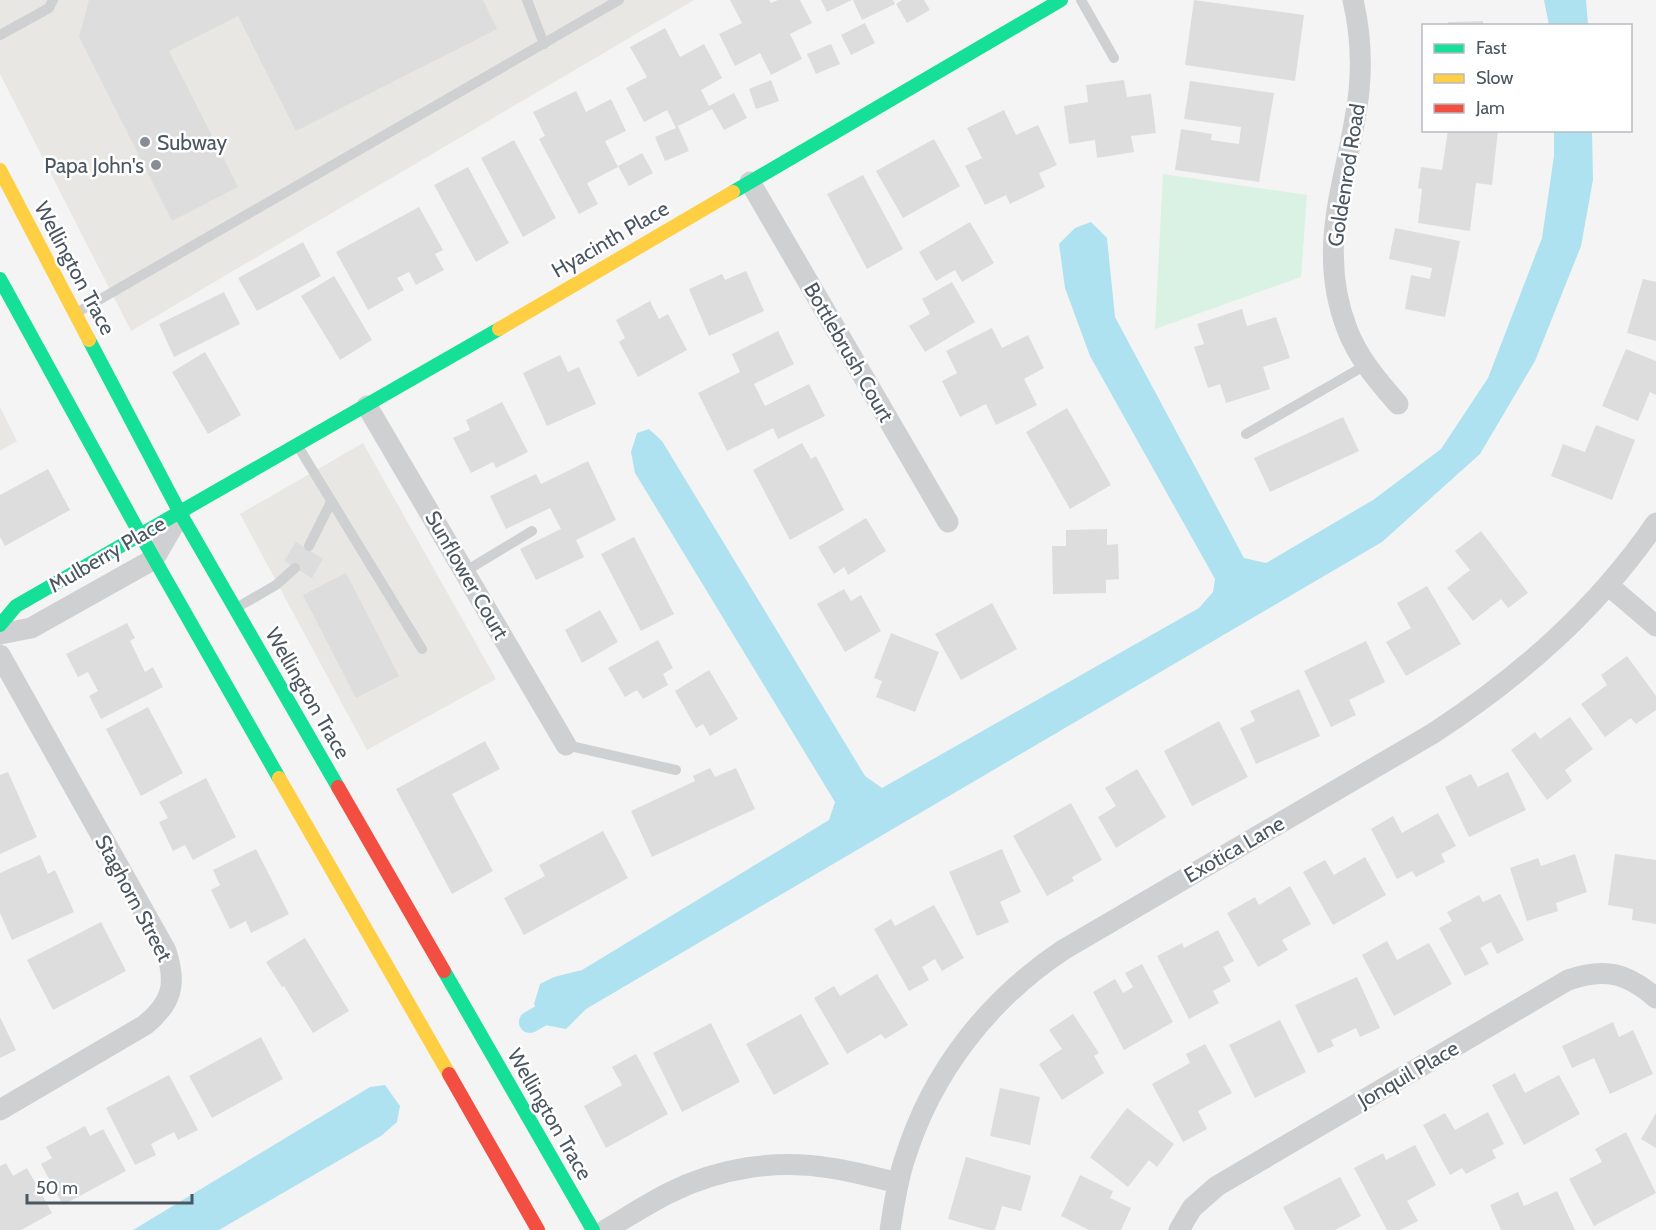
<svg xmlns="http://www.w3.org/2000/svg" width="1656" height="1230" font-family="Cabin,sans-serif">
  <rect width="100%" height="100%" fill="#f4f4f4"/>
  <g fill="#e8e7e3">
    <polygon points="0,0 694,0 131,331 0,74"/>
    <polygon points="0,407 17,441 0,451"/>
    <polygon points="363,443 496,679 367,750 240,514"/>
  </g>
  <polygon fill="#d9f2e3" points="1163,174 1307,195 1301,277 1155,329"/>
  <g fill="#aee2f0">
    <polygon points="1544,0 1586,0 1588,25 1549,25"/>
    <polygon points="1554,131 1592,131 1593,180 1581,246 1535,361 1480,454 1382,542 586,1009 566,1029 545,1025 534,1004 540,984 554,977 582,970 829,820 835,802 635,473 631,452 637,433 649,429 662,441 865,776 882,788 1199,608 1213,592 1215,579 1090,356 1065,288 1059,244 1075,228 1091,222 1107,238 1115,317 1244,558 1266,563 1373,500 1441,449 1488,378 1542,238 1554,156"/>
    <polygon points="385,1085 400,1106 397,1122 381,1136 219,1230 133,1230 370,1087"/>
  </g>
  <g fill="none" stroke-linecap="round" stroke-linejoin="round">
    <polyline stroke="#aee2f0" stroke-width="22" points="530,1022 565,1002"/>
  </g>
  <g fill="#ddddde">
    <polygon points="89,0 483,0 497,29 296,131 238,16 169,51 238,187 172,221 79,37"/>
    <polygon points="730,0 769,0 771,3 778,0 800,0 812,23 790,34 802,59 771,75 760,53 735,66 719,34 742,23"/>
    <polygon points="821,0 852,0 827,12"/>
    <polygon points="853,0 893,0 895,4 862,20"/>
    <polygon points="902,0 924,0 930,10 907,23 896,4"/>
    <polygon points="1194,0 1304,15 1295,81 1185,65"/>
    <polygon points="1483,21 1483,26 1448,26 1448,22"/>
    <polygon points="865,23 875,43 851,55 841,35"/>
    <polygon points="665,28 680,57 704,44 722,78 701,90 709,106 734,93 747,118 724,130 712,109 678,126 689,151 665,161 655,137 676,128 667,110 644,122 626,88 647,77 630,47"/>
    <polygon points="831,44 840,64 816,74 807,54"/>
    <polygon points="771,80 779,101 756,109 749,89"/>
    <polygon points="1124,80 1127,97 1151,94 1156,133 1131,136 1134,152 1097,158 1095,140 1069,144 1064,106 1088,102 1086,85"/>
    <polygon points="1190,81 1274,93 1259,182 1175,170 1181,129 1212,134 1211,140 1239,144 1241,127 1184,119"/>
    <polygon points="576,91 586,112 611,99 626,131 605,141 618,167 587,183 598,204 579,214 539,139 545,136 533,112"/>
    <polygon points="1004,110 1016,135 1038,125 1057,165 1039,173 1045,187 1010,204 1006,195 985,205 965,166 982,158 967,128"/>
    <polygon points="1448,130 1498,130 1492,185 1476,183 1470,231 1418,223 1422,189 1418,188 1421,167 1442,170"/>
    <polygon points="934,139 960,186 903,218 876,171"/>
    <polygon points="514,140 556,218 523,237 481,158"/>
    <polygon points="642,153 653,173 629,186 618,166"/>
    <polygon points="468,167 509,243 476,262 434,185"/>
    <polygon points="863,175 903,249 867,269 827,194"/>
    <polygon points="419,207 443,250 435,254 444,270 416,285 409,272 397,278 404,290 368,310 336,252"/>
    <polygon points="970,222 994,263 962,282 955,270 936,281 919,252"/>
    <polygon points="1395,228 1460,241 1445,317 1405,309 1411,275 1430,279 1432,268 1389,259"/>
    <polygon points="303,242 321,276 257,311 238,278"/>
    <polygon points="746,271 764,311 709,336 689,289 722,274 725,280"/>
    <polygon points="334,276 372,340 340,360 301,296"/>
    <polygon points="1643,279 1656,282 1656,341 1627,333"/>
    <polygon points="952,282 975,322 925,352 909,326 930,314 922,299"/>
    <polygon points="224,292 240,324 174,357 159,324"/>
    <polygon points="650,301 659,319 668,314 687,350 638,377 619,342 625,338 616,320"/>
    <polygon points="1242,309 1247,326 1276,317 1290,358 1263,367 1270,389 1226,403 1220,384 1208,388 1194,347 1204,344 1197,324"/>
    <polygon points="992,328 1002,348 1028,335 1044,368 1024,379 1037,405 996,425 986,404 960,417 942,381 957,373 946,351"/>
    <polygon points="778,331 794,364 754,384 765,406 809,384 825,416 778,439 773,428 727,451 698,393 740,372 732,354"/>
    <polygon points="1626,349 1656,361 1656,395 1650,392 1638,421 1602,406"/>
    <polygon points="205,352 241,415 208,434 172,372"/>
    <polygon points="560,355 568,372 579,367 596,404 547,426 523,373"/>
    <polygon points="502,402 528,452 496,468 493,462 471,473 453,438 470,430 466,420"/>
    <polygon points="1067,408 1111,485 1070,509 1026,432"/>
    <polygon points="1343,417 1359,451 1270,492 1254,458"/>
    <polygon points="1596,425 1635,440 1612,500 1551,476 1563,444 1585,452"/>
    <polygon points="802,443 811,459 816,456 844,510 790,540 753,470"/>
    <polygon points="588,461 616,520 576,540 584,557 536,580 520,549 561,529 550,508 506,529 490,496 536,474 541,484"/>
    <polygon points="48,469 70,510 5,546 0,537 0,495"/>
    <polygon points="866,518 886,551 848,575 844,567 834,574 818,547"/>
    <polygon points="1107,529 1107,545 1118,544 1119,579 1106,580 1106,593 1053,594 1052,546 1066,546 1066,530"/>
    <polygon points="1481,531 1528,593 1508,608 1501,599 1473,621 1447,588 1470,570 1455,551"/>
    <polygon points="634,537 674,614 641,631 601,554"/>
    <polygon points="296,542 323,559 312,578 284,561"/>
    <polygon points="346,573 399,676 356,698 303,595"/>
    <polygon points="1427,586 1461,644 1406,676 1386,642 1411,628 1397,603"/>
    <polygon points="844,589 851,601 861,595 881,631 845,652 817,604"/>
    <polygon points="992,603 1017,649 961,680 935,634"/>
    <polygon points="600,610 618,642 582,663 565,630"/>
    <polygon points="127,623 135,638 130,641 145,672 153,667 163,687 101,719 89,696 98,691 88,672 78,677 66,654"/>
    <polygon points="891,633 939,652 915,712 876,697 882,681 874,678"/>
    <polygon points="658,640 673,668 663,674 668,685 643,699 637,690 625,697 608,668"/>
    <polygon points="1366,641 1385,682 1349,700 1356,715 1331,727 1304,671"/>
    <polygon points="1627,656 1656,696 1656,710 1636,724 1631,718 1605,737 1581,704 1607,685 1601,675"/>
    <polygon points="709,670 738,719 710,736 703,724 696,728 675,691"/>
    <polygon points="1299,689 1320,736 1256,764 1240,728 1255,721 1250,711"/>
    <polygon points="148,707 183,773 141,796 106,729"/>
    <polygon points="1570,717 1593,749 1565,770 1572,781 1547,800 1511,750 1535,732 1540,739"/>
    <polygon points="1219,721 1248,777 1192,806 1164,751"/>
    <polygon points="485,741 500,769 452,794 493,871 452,894 396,789"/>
    <polygon points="710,768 715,777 736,768 755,809 652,857 631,811 695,781 693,776"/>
    <polygon points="1137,769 1166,817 1116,848 1098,817 1116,806 1105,788"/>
    <polygon points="8,772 37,837 0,854 0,775"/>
    <polygon points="1508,772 1526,810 1469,837 1445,787 1471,774 1478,787"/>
    <polygon points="206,778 236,837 193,860 185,845 173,851 159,822 168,818 159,802"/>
    <polygon points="1071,803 1102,860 1072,877 1074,881 1047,896 1013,836"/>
    <polygon points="1438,813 1456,846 1441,854 1445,862 1416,877 1412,871 1397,879 1371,829 1393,816 1402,833"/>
    <polygon points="603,831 628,878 524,935 504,898 545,876 539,865"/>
    <polygon points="256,849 289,914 251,933 246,921 230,929 211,890 220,885 213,870"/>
    <polygon points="1002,849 1021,892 1000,902 1009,922 977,936 949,872"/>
    <polygon points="1575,854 1587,892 1556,903 1558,911 1527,921 1510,868 1538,858 1541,866"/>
    <polygon points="1615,854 1656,860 1656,924 1632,920 1633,909 1608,905"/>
    <polygon points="40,855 48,874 55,870 74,912 12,940 0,913 0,873"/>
    <polygon points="1365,857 1386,895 1333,925 1303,872 1325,860 1334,875"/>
    <polygon points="1290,886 1311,924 1282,940 1288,950 1258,967 1227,913 1255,897 1259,905"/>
    <polygon points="1500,894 1524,940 1497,954 1491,942 1480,948 1489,964 1465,976 1439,928 1452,921 1447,912 1479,895 1483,902"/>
    <polygon points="934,905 964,958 942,971 935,959 922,967 929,980 909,991 874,929 891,919 895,926"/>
    <polygon points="101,922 126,971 53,1010 27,960"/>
    <polygon points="1218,930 1234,961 1223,967 1231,981 1213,991 1219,1003 1189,1019 1157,956 1182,943 1184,948"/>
    <polygon points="305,938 349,1011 313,1033 284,986 282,987 266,962"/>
    <polygon points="1387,941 1397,960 1429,943 1452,984 1394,1016 1362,955"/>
    <polygon points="1142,964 1173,1022 1124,1050 1093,992 1115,979 1123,993 1133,987 1125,973"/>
    <polygon points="877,974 908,1025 885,1039 881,1034 847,1054 814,998 834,986 840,996"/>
    <polygon points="1357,977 1380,1028 1360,1037 1356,1028 1331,1040 1334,1046 1318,1053 1295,1005"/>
    <polygon points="801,1014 829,1064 774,1095 746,1044"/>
    <polygon points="1073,1014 1099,1053 1094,1056 1104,1073 1062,1100 1039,1064 1062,1049 1049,1030"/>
    <polygon points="0,1017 16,1050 0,1058"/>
    <polygon points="1280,1020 1306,1072 1255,1098 1229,1045"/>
    <polygon points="1613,1022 1619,1037 1633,1030 1653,1074 1610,1094 1594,1058 1572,1068 1562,1046"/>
    <polygon points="711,1023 740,1082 682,1112 653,1053"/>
    <polygon points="261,1037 283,1079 212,1118 189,1076"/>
    <polygon points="1205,1044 1232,1093 1198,1111 1207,1129 1183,1142 1152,1084 1190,1063 1186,1054"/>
    <polygon points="636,1054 668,1114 606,1148 584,1106 622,1085 612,1067"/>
    <polygon points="1515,1073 1525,1093 1559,1075 1580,1114 1524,1145 1492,1085"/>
    <polygon points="169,1075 198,1130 178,1140 174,1132 151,1144 156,1155 135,1165 106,1108"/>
    <polygon points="1000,1088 1040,1097 1030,1145 990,1136"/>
    <polygon points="1127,1108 1174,1144 1157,1167 1149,1160 1128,1187 1090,1157"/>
    <polygon points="1488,1112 1504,1144 1492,1150 1496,1158 1466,1174 1462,1168 1450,1175 1423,1125 1445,1113 1455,1130"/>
    <polygon points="1656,1113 1656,1148 1641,1139"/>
    <polygon points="85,1126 90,1136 103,1129 126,1171 63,1205 41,1164 52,1158 46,1147"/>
    <polygon points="1626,1132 1656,1193 1594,1226 1569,1179 1602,1162 1595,1149"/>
    <polygon points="1415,1145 1436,1185 1407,1201 1418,1221 1400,1230 1387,1230 1354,1168 1383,1153 1386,1160"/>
    <polygon points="966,1157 1031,1176 1021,1211 1002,1206 995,1230 988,1230 948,1219"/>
    <polygon points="6,1163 13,1176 27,1168 52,1213 21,1230 0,1230 0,1166"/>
    <polygon points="1080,1175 1113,1191 1110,1198 1131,1208 1121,1230 1089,1230 1061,1216"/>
    <polygon points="1340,1177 1361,1216 1335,1230 1295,1230 1283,1207"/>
    <polygon points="1557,1191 1575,1230 1501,1230 1490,1205 1518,1192 1524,1206"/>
  </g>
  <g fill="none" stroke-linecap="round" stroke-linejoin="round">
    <g stroke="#ced0d2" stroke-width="10">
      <polyline points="527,0 544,44"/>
      <polyline points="1081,0 1114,58"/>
      <polyline points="0,35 49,8 53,0"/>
      <polyline points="78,312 619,0"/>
      <polyline points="1246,434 1366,365"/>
      <polyline points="299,448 422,649"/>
      <polyline points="309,546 331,502"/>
      <polyline points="464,572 532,531"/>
      <polyline points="236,608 276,585 295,568"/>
      <polyline points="566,745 676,770"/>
    </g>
    <g stroke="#ced0d2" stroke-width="21">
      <path d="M1353,0c7,30 9,60 6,91 -9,84 -45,152 -12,238 11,29 31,52 51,75"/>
      <polyline points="750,182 948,522"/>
      <polyline points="367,406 566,745"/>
      <polyline points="1608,585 1656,626"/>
      <polyline points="0,634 31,628 154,559 180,514"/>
      <path d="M0,655l166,296c11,33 6,52 -21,74l-145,85"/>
      <path d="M605,1230c21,-12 42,-26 64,-37 49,-25 107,-34 161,-25 23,3 46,10 68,15"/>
      <path d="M890,1230c4,-24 7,-49 15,-72 27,-86 83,-158 158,-208l369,-216c89,-58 164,-124 224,-211"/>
      <path d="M1179,1230l13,-22 25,-22 351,-206c37,-13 59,-7 88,18"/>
    </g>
    <g stroke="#16e098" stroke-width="14">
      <polyline points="733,192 1061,0"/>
      <polyline points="0,279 140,534 279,778"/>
      <polyline points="89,340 180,513 338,787"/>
      <polyline points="0,625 16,606 499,329"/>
      <polyline points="444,971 593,1230"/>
    </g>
    <g stroke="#ffcf43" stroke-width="14">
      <polyline points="0,170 89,340"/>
      <polyline points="499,329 733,192"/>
      <polyline points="279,778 449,1074"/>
    </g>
    <g stroke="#f24e42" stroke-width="14">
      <polyline points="338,787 444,971"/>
      <polyline points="449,1074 538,1230"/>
    </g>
  </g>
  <g fill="#868d94" stroke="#fff" stroke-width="2">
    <circle cx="145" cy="142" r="6"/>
    <circle cx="156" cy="165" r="6"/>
  </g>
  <g text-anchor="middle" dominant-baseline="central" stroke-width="5" stroke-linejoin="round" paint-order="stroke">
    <g font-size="21" fill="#4a5661" stroke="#fff" text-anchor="start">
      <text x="157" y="142">Subway</text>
      <text x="144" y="165" text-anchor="end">Papa John's</text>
    </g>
    <g font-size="21" fill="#4a5661" stroke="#fff">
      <text transform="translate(1346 175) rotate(-81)">Goldenrod Road</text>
      <text transform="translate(610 239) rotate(-30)">Hyacinth Place</text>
      <text transform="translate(75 268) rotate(62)">Wellington Trace</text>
      <text transform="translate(849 352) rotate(60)">Bottlebrush Court</text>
      <text transform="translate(107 554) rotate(-30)">Mulberry Place</text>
      <text transform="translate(467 575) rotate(60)">Sunflower Court</text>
      <text transform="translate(308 693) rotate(60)">Wellington Trace</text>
      <text transform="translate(1234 849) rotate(-30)">Exotica Lane</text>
      <text transform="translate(134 898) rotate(62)">Staghorn Street</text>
      <text transform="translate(1408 1074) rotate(-30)">Jonquil Place</text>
      <text transform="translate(550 1114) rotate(60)">Wellington Trace</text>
    </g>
  </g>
  <rect x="1422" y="24" width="210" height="108" fill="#ffffff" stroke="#b7bbc0" stroke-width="1.5"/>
  <rect x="1434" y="44" width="30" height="9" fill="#16e098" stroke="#b7bbc0" stroke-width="1.5"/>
  <text x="1476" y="54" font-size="18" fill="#4a5661">Fast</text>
  <rect x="1434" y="74" width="30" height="9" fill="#ffcf43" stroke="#b7bbc0" stroke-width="1.5"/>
  <text x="1476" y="84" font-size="18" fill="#4a5661">Slow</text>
  <rect x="1434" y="104" width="30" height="9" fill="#f24e42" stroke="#b7bbc0" stroke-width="1.5"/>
  <text x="1476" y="114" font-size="18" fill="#4a5661">Jam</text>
  <path d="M27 1194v9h165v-9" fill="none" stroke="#4a5661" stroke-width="3"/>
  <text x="36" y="1194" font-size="18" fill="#4a5661" stroke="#ffffff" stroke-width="4.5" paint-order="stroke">50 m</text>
</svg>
